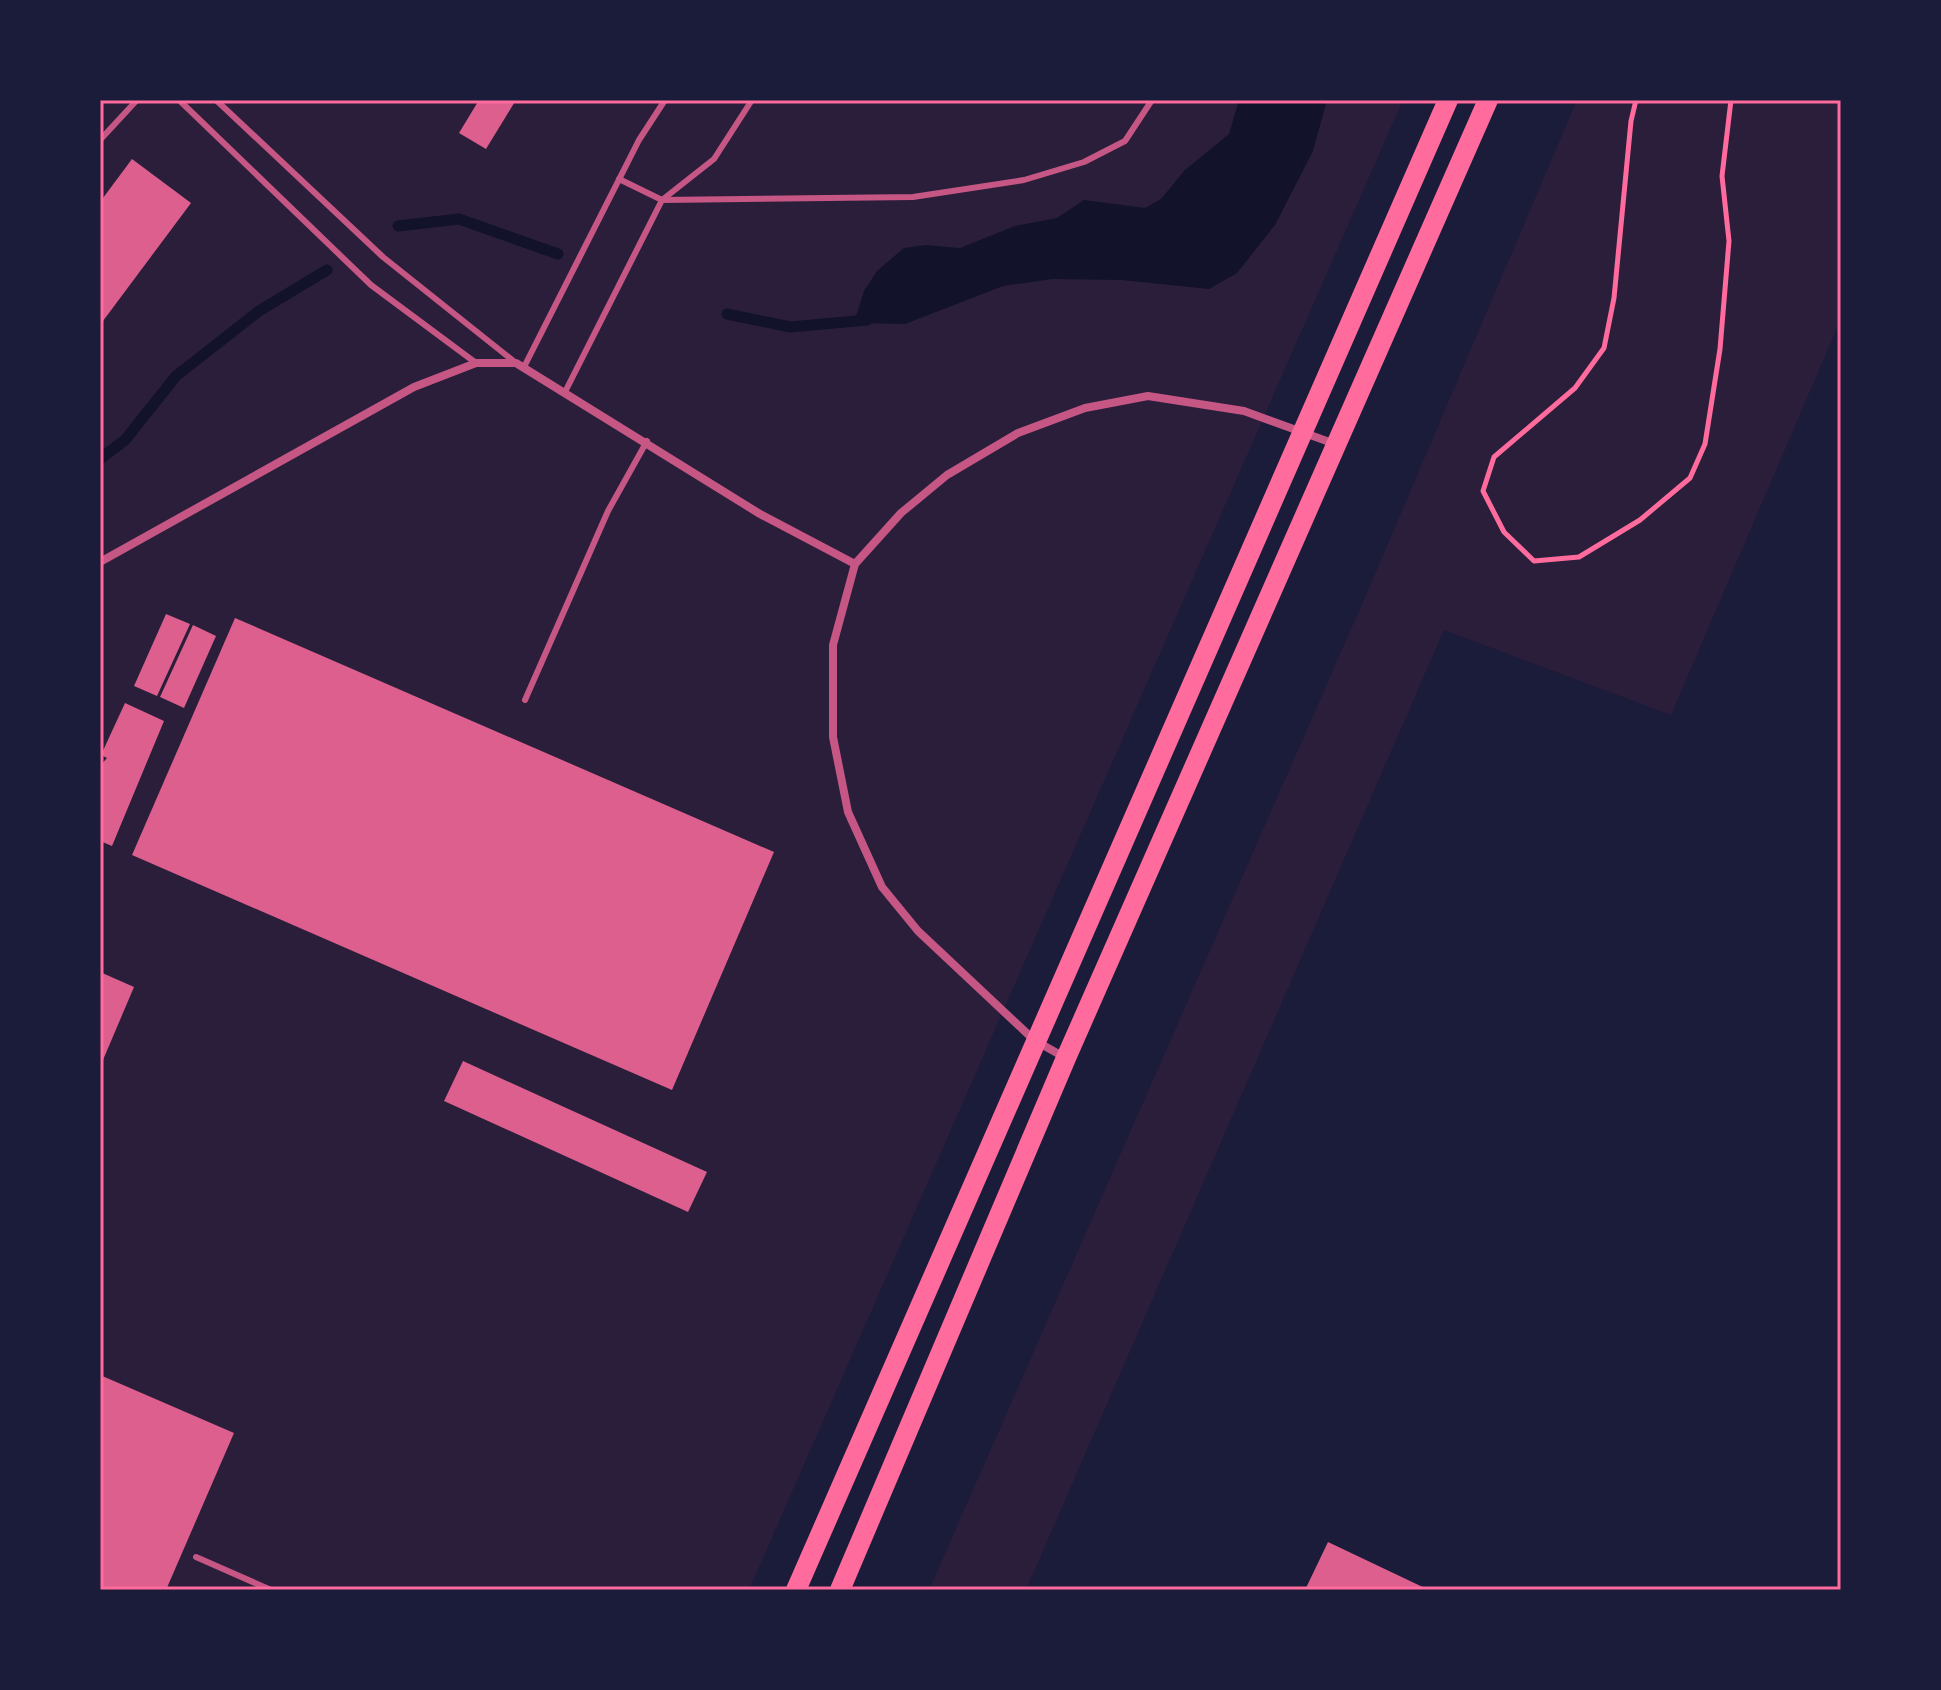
<svg xmlns="http://www.w3.org/2000/svg" width="1941" height="1690" font-family="'DejaVu Sans',sans-serif">
  <rect width="100%" height="100%" fill="#1b1b3a"/>
  <g fill="#2a1e3b">
    <polygon points="100,100 1403,100 749,1590 100,1590"/>
    <polygon points="1577,100 1841,100 1841,319 1671,715 1444,630 1026,1590 929,1590 1366,595"/>
  </g>
  <polygon fill="#12122b" points="1239,100 1327,100 1313,151 1275,225 1237,273 1209,289 1122,280 1052,279 1003,286 905,324 854,323 864,291 877,271 904,248 925,245 960,248 1015,226 1057,218 1084,200 1145,208 1161,199 1185,170 1229,134"/>
  <g fill="none" stroke-linecap="round" stroke-linejoin="round">
    <g stroke="#12122b" stroke-width="11">
      <polyline points="398,226 459,219 558,254"/>
      <polyline points="727,314 790,327 867,320"/>
      <polyline points="100,459 125,440 176,376 259,311 327,270"/>
    </g>
  </g>
  <g fill="#dd5f8e">
    <polygon points="479,100 516,100 486,149 459,133"/>
    <polygon points="132,159 191,203 100,325 100,202"/>
    <polygon points="166,614 190,624 157,696 134,686"/>
    <polygon points="235,618 774,852 672,1090 132,855"/>
    <polygon points="193,625 216,636 184,708 160,697"/>
    <polygon points="125,703 164,721 112,846 100,841 100,766 107,758 101,755"/>
    <polygon points="100,972 134,987 100,1067"/>
    <polygon points="463,1061 707,1172 688,1212 444,1101"/>
    <polygon points="100,1375 234,1433 166,1590 100,1590"/>
    <polygon points="1328,1542 1429,1590 1305,1590"/>
  </g>
  <g fill="none" stroke-linecap="round" stroke-linejoin="round">
    <polyline stroke="#ff6b9d" stroke-width="5" points="1636,100 1631,121 1614,298 1604,348 1575,388 1494,457 1483,491 1504,532 1534,561 1579,557 1640,520 1690,478 1705,444 1720,349 1729,241 1722,176 1731,100"/>
    <g stroke="#c65784" stroke-width="6">
      <polyline points="179,100 371,285 476,363"/>
      <polyline points="216,100 383,257 516,363"/>
      <polyline points="100,140 137,100"/>
      <polyline points="619,179 662,200 913,197 1024,180 1084,162 1125,141 1152,100"/>
      <polyline points="524,367 639,140 665,100"/>
      <polyline points="565,392 662,200 714,159 752,100"/>
      <polyline points="525,700 608,511 647,441"/>
      <polyline points="196,1557 271,1590"/>
    </g>
    <g stroke="#c65784" stroke-width="8">
      <polyline points="100,562 414,387 476,363 516,363 760,514 855,564"/>
      <polyline points="1064,1057 1034,1040 918,931 882,887 848,812 833,737 833,645 855,564 901,513 947,475 1018,433 1085,408 1148,396 1244,411 1335,444"/>
    </g>
    <g stroke="#ff6b9d" stroke-width="20">
      <polyline points="796,1590 1448,100"/>
      <polyline points="840,1590 1066,1058 1488,100"/>
    </g>
  </g>
  <rect width="1941" height="1690" fill="none" stroke="#1b1b3a" stroke-width="204"/>
  <rect x="102" y="102" width="1737" height="1486" fill="none" stroke="#ff6b9d" stroke-width="3"/>
</svg>
